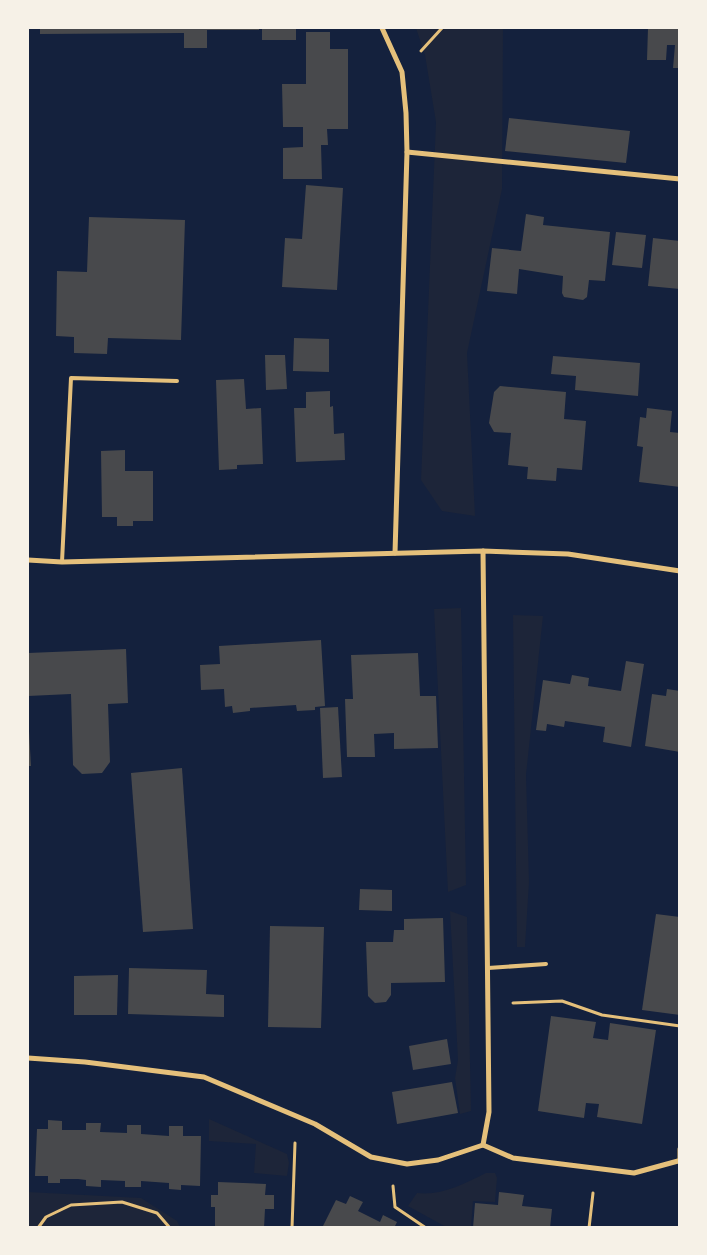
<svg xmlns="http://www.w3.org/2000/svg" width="707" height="1255" font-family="Barlow,sans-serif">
  <rect width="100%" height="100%" fill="#14213d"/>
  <g fill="#1d2539">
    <polygon points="416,28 503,28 502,189 467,353 475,516 442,511 421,480 436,122 425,55"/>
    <polygon points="461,608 466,885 448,892 434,609"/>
    <polygon points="513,615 543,616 526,775 529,882 525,947 517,947"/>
    <polygon points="450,911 467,917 471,1111 460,1114 455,1078 458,1060"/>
    <polygon points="209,1119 287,1154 289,1163 287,1176 254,1173 256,1144 209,1141"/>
    <path d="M486,1173h9l2,5 -2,24 -22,-1 -2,26h-25l-38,-21 9,-13c24,3 47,-9 69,-20z"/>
    <polygon points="28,1192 141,1198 177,1221 180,1227 28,1228"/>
  </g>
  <g fill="#48494c">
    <polygon points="40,28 259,28 259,30 207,30 207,48 184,48 184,33 40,34"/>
    <rect x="262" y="28" width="34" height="12"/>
    <polygon points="648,28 680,28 680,68 673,68 675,45 667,45 666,60 647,60"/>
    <polygon points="306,32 330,32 330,49 348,49 348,129 327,129 328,145 321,145 322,179 283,179 283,148 303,147 303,127 283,127 282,84 306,84"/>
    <polygon points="509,118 630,131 626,163 505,151"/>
    <polygon points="306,185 343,188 337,290 282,287 285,238 302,239"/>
    <polygon points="526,214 544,217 543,225 610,232 605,281 589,280 587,297 583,300 564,297 562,293 563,276 519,269 517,294 487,291 492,248 521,251"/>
    <polygon points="89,217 185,220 181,340 108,338 107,354 74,353 74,337 56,336 57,271 87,272"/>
    <polygon points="616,232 646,235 642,268 612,265"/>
    <polygon points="653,238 680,241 680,289 648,286"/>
    <polygon points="294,338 329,339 329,372 293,371"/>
    <polygon points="265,355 285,355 287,389 266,390"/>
    <polygon points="553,356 640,363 638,396 575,390 576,376 551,374"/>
    <polygon points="244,379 246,409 261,408 263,464 237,465 237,469 219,470 216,380"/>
    <polygon points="500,386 566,392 564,419 586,421 582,470 557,468 556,481 527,479 528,467 508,465 511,433 494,432 489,423 494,392"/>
    <polygon points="330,391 330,407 333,406 334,434 344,433 345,460 296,462 294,408 306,408 306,392"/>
    <polygon points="647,408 672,411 670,432 680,433 680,487 639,482 643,447 637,446 640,417 646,418"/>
    <polygon points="125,450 125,471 153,471 153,521 133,521 133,526 117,526 117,517 102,517 101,451"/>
    <polygon points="321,640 325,706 315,707 315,710 297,711 296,705 250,708 250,711 233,713 232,706 225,707 224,689 201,690 200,665 220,664 219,646"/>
    <polygon points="126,649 128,703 108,704 110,762 102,773 82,774 73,765 71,694 28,696 28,653"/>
    <polygon points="418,653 420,696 436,696 438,748 394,749 394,733 374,734 375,757 347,757 345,699 353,699 351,655"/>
    <polygon points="626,661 644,664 631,747 603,742 605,727 565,721 564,727 547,724 546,731 536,730 543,680 570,684 572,675 589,678 588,686 621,691"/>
    <polygon points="667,689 680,691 680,752 645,746 652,694 666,696"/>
    <polygon points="338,707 342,777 323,778 320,708"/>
    <polygon points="28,731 29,731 31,766 28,766"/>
    <polygon points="182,768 193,929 143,932 131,773"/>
    <polygon points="360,889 392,890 392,911 359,910"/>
    <polygon points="656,914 680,917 680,1015 642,1010"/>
    <polygon points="443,918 445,982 391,983 391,995 386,1002 375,1003 368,996 366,942 393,942 394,930 404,930 404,919"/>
    <polygon points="270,926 324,927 321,1028 268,1027"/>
    <polygon points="129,968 207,970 206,994 224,995 224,1017 128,1014"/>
    <polygon points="118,975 117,1015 74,1015 74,976"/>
    <polygon points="551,1016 596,1022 593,1038 608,1040 610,1023 656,1030 642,1124 597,1117 599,1104 586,1103 584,1118 538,1111"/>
    <polygon points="447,1039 451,1064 413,1070 409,1046"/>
    <polygon points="452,1082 458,1113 397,1124 392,1092"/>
    <polygon points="48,1120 62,1121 62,1130 86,1130 86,1123 101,1123 100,1132 127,1133 127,1125 141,1125 141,1134 169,1136 169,1126 183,1126 183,1136 201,1136 200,1186 181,1185 181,1190 169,1189 169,1183 141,1181 141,1187 125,1187 125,1181 101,1180 101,1187 86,1186 86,1180 78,1179 60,1179 60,1183 48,1183 48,1176 35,1176 37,1129 48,1129"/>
    <polygon points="218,1182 266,1184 265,1195 274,1195 274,1209 265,1209 264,1228 215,1228 215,1207 211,1207 211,1195 218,1195"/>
    <polygon points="499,1192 524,1195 522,1206 552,1209 550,1228 473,1228 475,1203 498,1205"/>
    <polygon points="350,1196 363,1202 358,1211 380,1222 383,1215 397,1222 394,1228 322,1228 336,1200 346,1204"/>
  </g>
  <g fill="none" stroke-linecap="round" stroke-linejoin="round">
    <g stroke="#e5c07b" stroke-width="3">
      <polyline points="421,51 442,28"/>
      <polyline points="513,1003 562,1001 602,1015 680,1026"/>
      <polyline points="393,1186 395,1207 426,1228"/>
      <polyline points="38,1228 46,1217 71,1205 122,1202 157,1213 170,1228"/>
      <polyline points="292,1228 295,1143"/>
      <polyline points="589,1228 593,1193"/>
    </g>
    <g stroke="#e5c07b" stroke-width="4">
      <polyline points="62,562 71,378 177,381"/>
      <polyline points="488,968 546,964"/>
    </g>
    <g stroke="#e5c07b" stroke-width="5">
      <polyline points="382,28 402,72 406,113 407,152 395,553"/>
      <polyline points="407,152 680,179"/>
      <polyline points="483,551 489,1112 483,1145"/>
      <polyline points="28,560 62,562 483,551 568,554 680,571"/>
      <polyline points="28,1058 85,1062 204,1077 315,1124 371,1157 407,1164 438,1160 483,1145 513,1158 634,1173 678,1161"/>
      <polyline points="680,1149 680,1162"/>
    </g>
  </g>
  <rect width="707" height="1255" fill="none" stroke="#f6f1e7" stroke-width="58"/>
</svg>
